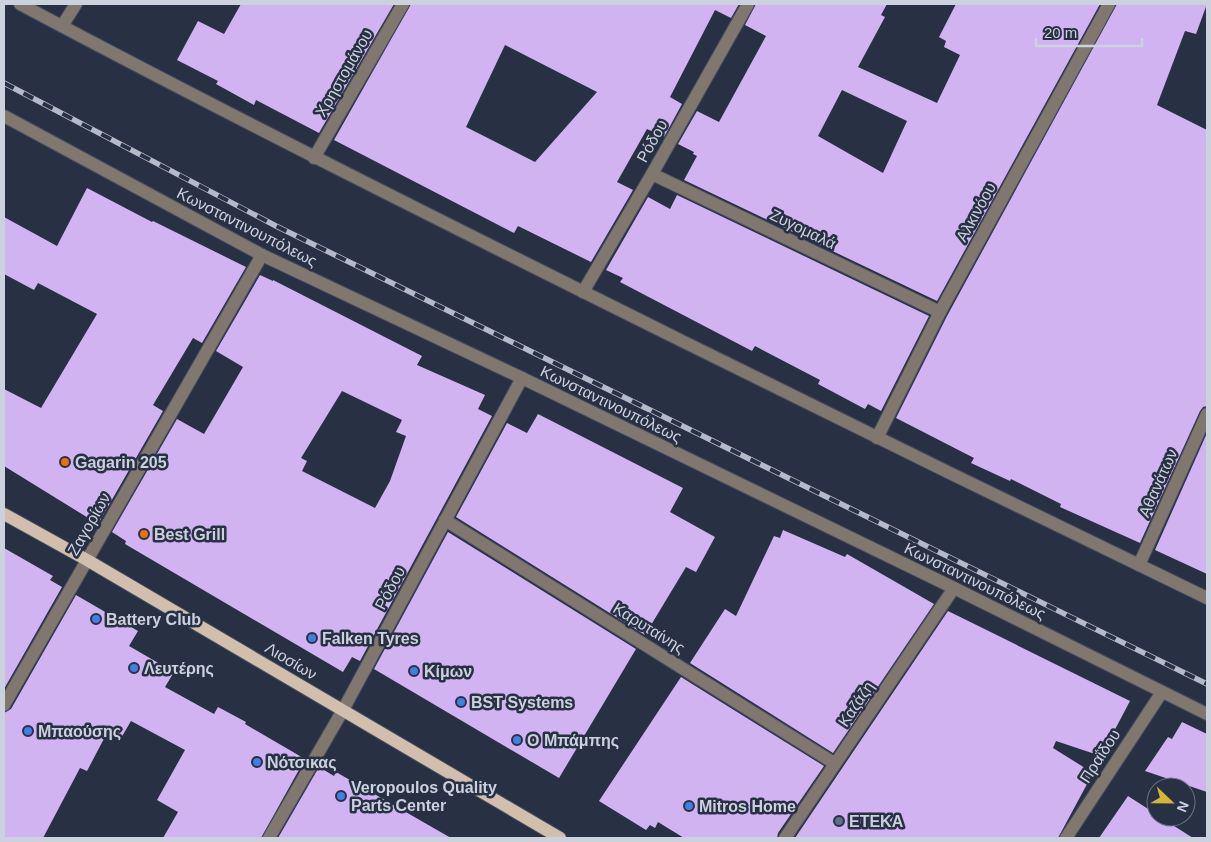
<svg xmlns="http://www.w3.org/2000/svg" width="1211" height="842" font-family="Arial,sans-serif">
  <rect width="100%" height="100%" fill="#283044"/>
  <g fill="#d1b3f2" fill-rule="evenodd">
    <polygon points="241,4 394,4 319,133 256,100 254,105 216,84 218,81 177,60 198,21 224,34"/>
    <path d="M411,4h328l-8,14 -16,-8 -45,87 12,7 -18,33 -17,-8 -30,53 16,8 -42,72 -73,-36 -4,7 -180,-93zM505,45l92,47 -62,70 -69,-35z"/>
    <path d="M756,4h131l-6,11 4,2 -27,50 79,36 23,-48 -16,-8 2,-6 -7,-4 17,-33h144l-163,297 -253,-121 13,-24 -4,-2 1,-2 -16,-8 19,-33 22,11 47,-86 -21,-11zM842,90l65,31 -24,52 -65,-37z"/>
    <polygon points="1117,4 1207,4 1196,34 1185,31 1157,105 1207,130 1207,406 1203,407 1200,411 1140,543 1060,507 1061,504 1011,479 1010,481 971,463 974,458 896,418 947,316"/>
    <polygon points="87,188 152,222 153,221 246,267 202,343 193,338 153,405 163,411 98,524 4,466 4,389 41,408 97,314 38,283 34,290 4,274 4,217 57,246"/>
    <polygon points="677,195 929,316 881,411 868,404 865,409 818,384 820,380 755,346 752,351 620,282 623,278 606,270 648,197 670,209"/>
    <path d="M260,275l13,6v-1l149,76 -5,9 68,30 -7,14 14,7 -132,245 -8,-4 -9,15 -218,-128 1,-3 -14,-9 65,-113 27,15 39,-67 -27,-16zM342,391l60,29 -6,12 10,4 -16,45 -15,27 -73,-37 5,-10 -6,-3z"/>
    <polygon points="538,414 683,488 670,512 715,537 696,572 686,567 645,635 456,517 507,423 527,433"/>
    <polygon points="1207,433 1207,574 1155,550"/>
    <polygon points="783,530 845,557 847,554 934,604 833,753 690,663 725,609 736,616 774,536 780,538"/>
    <polygon points="448,532 636,649 559,778 374,669"/>
    <polygon points="4,548 53,576 50,580 62,587 4,689"/>
    <polygon points="76,595 138,631 129,646 174,672 165,687 214,714 218,707 246,722 245,724 305,759 261,838 163,838 178,812 157,800 185,750 131,721 121,738 108,731 87,771 80,768 43,838 4,838 4,713 11,709"/>
    <polygon points="948,611 1130,701 1101,756 1056,741 1053,748 1093,773 1058,838 795,838"/>
    <polygon points="681,677 824,766 778,833 777,838 684,838 658,822 655,828 650,825 646,830 599,801"/>
    <polygon points="1182,722 1207,734 1207,792 1145,771 1168,737 1172,739"/>
    <polygon points="319,767 334,776 336,772 451,838 278,838"/>
    <polygon points="1128,796 1156,814 1156,817 1160,817 1193,838 1099,838"/>
  </g>
  <g fill="none" stroke-linecap="round" stroke-linejoin="round">
    <g stroke="#464d60" stroke-width="14">
      <g id="minor">
        <path d="M20,4c218,116 439,226 660,336 175,87 351,173 527,258"/>
        <polyline points="62,26 76,4"/>
        <polyline points="4,116 262,255 522,378 954,588 1207,714"/>
        <polyline points="314,158 403,4"/>
        <polyline points="652,174 940,312"/>
        <polyline points="583,292 652,174 748,4"/>
        <polyline points="877,438 940,312 1109,4"/>
        <polyline points="445,520 834,763"/>
        <polyline points="1139,565 1207,414"/>
        <polyline points="4,705 262,255"/>
        <polyline points="269,838 343,710 522,378"/>
        <polyline points="785,838 954,588"/>
        <polyline points="1066,838 1162,692"/>
      </g>
    </g>
    <g stroke="#464d60" stroke-width="14">
      <polyline id="major" points="4,514 87,560 560,838"/>
    </g>
    <use href="#minor" stroke="#80776f" stroke-width="12"/>
    <use href="#major" stroke="#d1beac" stroke-width="12"/>
    <g stroke="#b5bac8" stroke-width="5.5">
      <polyline id="rail" points="4,83 276,226 1207,684"/>
    </g>
    <use href="#rail" stroke="#283044" stroke-width="4" stroke-dasharray="11" stroke-linecap="butt"/>
  </g>
  <g fill="#e8710a" stroke="#283044" stroke-width="2">
    <circle cx="65" cy="462" r="5"/>
    <circle cx="144" cy="534" r="5"/>
  </g>
  <g fill="#3f7fe0" stroke="#283044" stroke-width="2">
    <circle cx="96" cy="619" r="5"/>
    <circle cx="312" cy="638" r="5"/>
    <circle cx="134" cy="668" r="5"/>
    <circle cx="414" cy="671" r="5"/>
    <circle cx="461" cy="702" r="5"/>
    <circle cx="28" cy="731" r="5"/>
    <circle cx="517" cy="740" r="5"/>
    <circle cx="257" cy="762" r="5"/>
    <circle cx="341" cy="796" r="5"/>
    <circle cx="689" cy="806" r="5"/>
  </g>
  <circle fill="#5c6f8a" stroke="#283044" stroke-width="2" cx="839" cy="821" r="5"/>
  <g text-anchor="middle" dominant-baseline="central" stroke-width="5" stroke-linejoin="round" paint-order="stroke">
    <g font-size="16" fill="#ccd1de" stroke="#283044">
      <text transform="translate(344 73) rotate(-60)">Χρηστομάνου</text>
      <text transform="translate(652 141) rotate(-61)">Ρόδου</text>
      <text transform="translate(976 212) rotate(-61)">Αλκινόου</text>
      <text transform="translate(247 227) rotate(27)">Κωνσταντινουπόλεως</text>
      <text transform="translate(803 229) rotate(26)">Ζυγομαλά</text>
      <text transform="translate(611 404) rotate(26)">Κωνσταντινουπόλεως</text>
      <text transform="translate(1158 483) rotate(-66)">Αθανάτων</text>
      <text transform="translate(89 524) rotate(-60)">Ζαγορίων</text>
      <text transform="translate(975 581) rotate(26)">Κωνσταντινουπόλεως</text>
      <text transform="translate(390 588) rotate(-62)">Ρόδου</text>
      <text transform="translate(649 628) rotate(32)">Καρυταίνης</text>
      <text transform="translate(291 661) rotate(31)">Λιοσίων</text>
      <text transform="translate(856 704) rotate(-56)">Καζάζη</text>
      <text transform="translate(1100 756) rotate(-57)">Πραΐδου</text>
    </g>
    <g font-size="16" font-weight="bold" fill="#ccd1de" stroke="#283044" text-anchor="start">
      <text x="75" y="462">Gagarin 205</text>
      <text x="154" y="534">Best Grill</text>
      <text x="106" y="619">Battery Club</text>
      <text x="322" y="638">Falken Tyres</text>
      <text x="144" y="668">Λευτέρης</text>
      <text x="424" y="671">Κίμων</text>
      <text x="471" y="702">BST Systems</text>
      <text x="38" y="731">Μπαούσης</text>
      <text x="527" y="740">Ο Μπάμπης</text>
      <text x="267" y="762">Νότσικας</text>
      <text x="351" y="787">Veropoulos Quality<tspan x="351" dy="18">Parts Center</tspan></text>
      <text x="699" y="806">Mitros Home</text>
      <text x="849" y="821">ETEKA</text>
    </g>
  </g>
  <rect width="1211" height="842" fill="none" stroke="#ccd1de" stroke-width="10"/>
  <g transform="translate(1171 802) rotate(112)"><circle r="24" fill="#283044" stroke="#6a7082"/>
  <path d="M0-4L9 19L0 12L-9 19Z" fill="#d3b635"/>
  <text y="-8" font-size="14" font-weight="bold" text-anchor="middle" fill="#ccd1de">N</text>
  </g>
  <path d="M1036 38v8h106v-8" fill="none" stroke="#ccd1de" stroke-width="2.5"/>
  <text x="1044" y="38" font-size="15" fill="#ccd1de" stroke="#283044" stroke-width="4" paint-order="stroke">20 m</text>
</svg>
